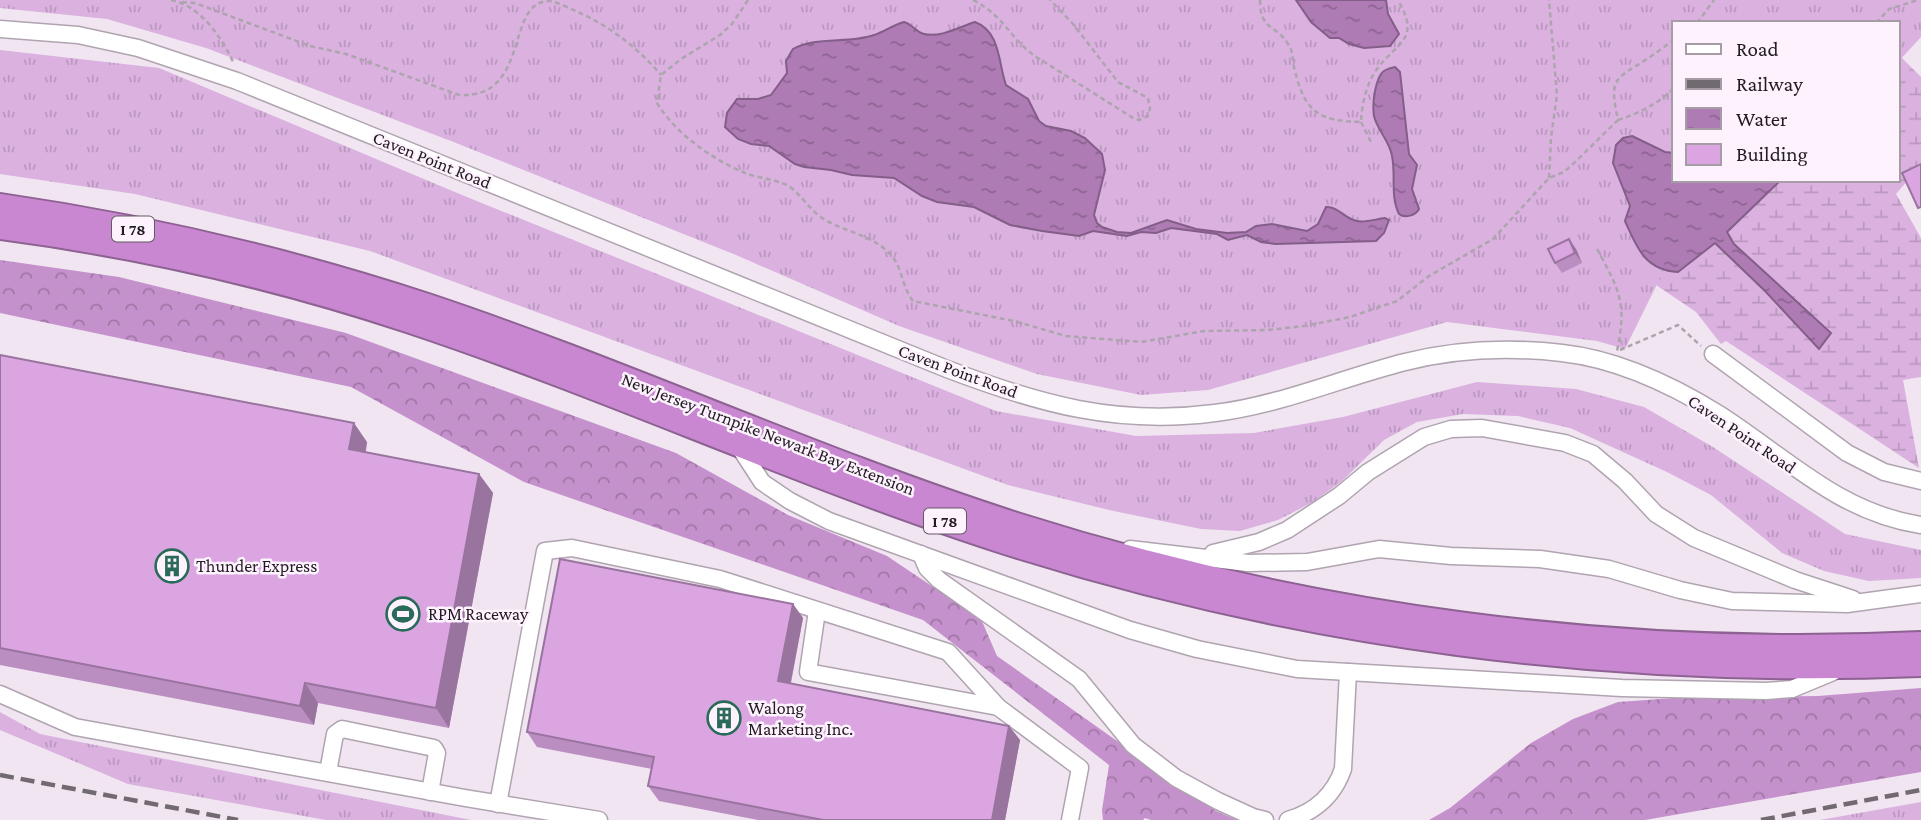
<svg xmlns="http://www.w3.org/2000/svg" width="1921" height="820" font-family="'Crimson Pro',serif">
<defs>
<pattern id="grass-tufts" width="24" height="20" patternUnits="userSpaceOnUse" patternTransform="scale(1.75)"><rect width="24" height="20" fill="#dab1df"/><path d="M3 7l-1-3M5 7V3M7 7l1-3M15 17l-1-3M17 17v-4M19 17l1-3" fill="none" stroke="#bb98bf"/></pattern>
<pattern id="forest-crowns" width="20" height="18" patternUnits="userSpaceOnUse" patternTransform="scale(1.75)"><rect width="20" height="18" fill="#c591cc"/><path d="M2 6a3 3 0 1 1 6 0M12 15a3 3 0 1 1 6 0" fill="none" stroke="#a076a5"/></pattern>
<pattern id="wetland-marsh" width="20" height="14" patternUnits="userSpaceOnUse" patternTransform="scale(1.75)"><rect width="20" height="14" fill="#dab1df"/><path d="M1 5h8M5 5V1M11 12h8M15 12V8" fill="none" stroke="#bb98bf"/></pattern>
<pattern id="water-ripples" width="26" height="14" patternUnits="userSpaceOnUse" patternTransform="scale(1.75)"><rect width="26" height="14" fill="#ae7bb4"/><path d="M2 4q2-2 4 0t4 0M15 11q2-2 4 0t4 0" fill="none" stroke="#8d6492"/></pattern>
</defs>
<rect width="100%" height="100%" fill="#f0e5f1"/>
<g fill="url(#grass-tufts)">
<polygon points="0,0 1921,0 1921,37 1898,62 1898,23 1674,23 1674,180 1781,180 1715,242 1678,272 1663,272 1625,349 1597,341 1447,322 1208,390 1141,395 1037,374 899,326 736,255 451,141 206,48 107,19 0,8"/>
<polygon points="0,50 159,68 462,195 996,411 1136,436 1254,433 1343,417 1477,382 1576,389 1644,407 1713,447 1845,534 1921,550 1921,578 1869,581 1824,571 1782,553 1711,495 1667,472 1570,428 1518,416 1463,414 1417,422 1384,440 1341,482 1313,502 1278,520 1240,531 1201,529 1109,510 1008,485 370,251 135,194 0,174"/>
<polygon points="0,712 40,734 471,820 326,820 128,784 0,730"/>
<polygon points="1921,802 1921,820 1820,820"/>
</g>
<g fill="url(#forest-crowns)">
<polygon points="0,260 119,277 346,333 676,453 788,515 887,556 981,619 997,656 1216,811 1237,820 1151,820 1145,818 1143,820 1103,820 1102,810 1109,765 923,620 524,482 351,387 0,313"/>
<polygon points="1921,688 1921,772 1645,820 1429,820 1450,808 1531,743 1573,719 1618,702 1675,698 1818,696"/>
</g>
<polygon fill="url(#wetland-marsh)" points="1902,58 1921,77 1921,165 1896,194 1921,238 1921,377 1903,380 1919,468 1726,341 1721,344 1696,312 1656,285 1663,271 1678,272 1715,242 1781,180 1898,180 1898,62"/>
<g fill="url(#water-ripples)" stroke="#835e88" stroke-width="2">
<polygon points="1296,0 1386,0 1388,14 1399,34 1390,46 1364,48 1349,44 1339,38 1330,38 1311,22"/>
<path d="M904,22C912,24 916,32 924,34C941,38 959,27 975,22C1001,32 998,63 1006,85L1028,99L1039,121L1046,126L1071,131L1085,138L1102,154L1105,170L1094,215L1097,223L1102,227L1117,232L1131,233L1167,220L1196,229L1227,233L1246,232L1256,226L1272,224L1307,231L1318,224L1326,207C1338,206 1345,219 1357,221C1365,223 1376,219 1385,218L1389,220L1384,233L1376,241L1275,244L1261,242L1247,235L1228,240L1217,234L1171,228L1156,233L1141,232L1127,236L1093,231L1079,236L1042,231L1010,225L974,207L937,202L922,196L894,178L852,175L831,170L804,167L795,164L769,146L751,144L738,139L725,127L727,113L737,99H758L771,95L787,73L786,61L793,49C815,36 850,44 874,35C884,32 893,25 904,22Z"/>
<path d="M1395,67L1400,72L1409,154L1417,165L1412,189L1419,209C1416,215 1405,219 1399,214C1390,196 1396,175 1392,156C1390,141 1377,130 1374,116C1372,105 1375,83 1381,74C1384,69 1390,68 1395,67Z"/>
<path d="M1632,136L1665,152L1674,153V180H1781L1727,232L1734,244L1831,333L1819,349L1765,291L1715,243L1678,272C1645,270 1637,248 1625,221L1630,206L1613,163L1616,145L1623,138Z"/>
</g>
<g fill="none" stroke-linecap="round" stroke-linejoin="round">
<defs>
<g id="minor">
<path d="M0,29L78,35L138,48L237,81L947,369C1039,404 1117,426 1215,413C1280,405 1342,378 1405,362C1456,349 1510,347 1562,353C1617,359 1672,385 1719,414C1785,456 1839,513 1921,525"/>
<polyline points="1713,354 1847,453 1884,472 1921,481"/>
<polyline points="738,445 762,482 790,501 829,521 1130,630 1197,649 1297,669 1622,688 1766,691 1792,689 1833,672"/>
<polyline points="1130,549 1248,563 1307,562 1379,549 1451,556 1540,559 1609,569 1680,590 1732,601 1847,604 1921,594"/>
<polyline points="1213,553 1259,542 1287,530 1339,496 1368,472 1424,437 1451,429 1482,428 1565,443 1593,454 1625,481 1656,514 1694,538 1795,580 1853,599"/>
<polyline points="921,554 927,568 939,580 1079,679 1133,745 1176,778 1218,801 1253,817 1265,820"/>
<polyline points="817,611 808,672 998,707"/>
<polyline points="0,694 75,727 465,798 599,820"/>
<polyline points="328,772 335,734 342,729 434,748 437,753 430,792"/>
<polyline points="498,804 545,551 572,548 720,579 948,652 998,707 1080,768 1070,820"/>
<path d="M1288,820C1315,812 1334,795 1343,769L1348,672"/>
</g>
<g id="highway">
<path d="M0,206C145,227 287,260 427,306C625,372 816,461 1016,525C1306,617 1617,659 1921,644"/>
<path d="M0,227C138,245 275,276 408,320C610,387 804,477 1006,542C1301,636 1612,677 1921,664"/>
</g>
</defs>
<use href="#minor" stroke="#afa4b0" stroke-width="19"/>
<use href="#highway" stroke="#8d6292" stroke-width="28"/>
<g stroke="#ada5ae" stroke-width="2.5" stroke-dasharray="5 3.5" stroke-linecap="butt">
<path d="M171,0C200,5 223,39 234,64"/>
<path d="M748,0L732,24L720,35L681,59L661,75L657,103C676,134 712,159 745,173C758,178 774,179 787,185C802,194 811,213 827,221C847,232 873,236 889,253C903,266 901,286 913,301L1014,321L1066,336L1141,342L1204,331L1268,330L1304,326L1350,317L1397,301L1429,276L1493,239L1549,178L1564,172L1572,165L1618,120C1609,78 1614,80 1647,59C1656,53 1665,46 1674,40"/>
<path d="M973,0C1006,17 1010,40 1038,58L1133,118L1139,120L1148,116L1150,108L1148,98L1118,82L1073,24L1050,0"/>
<path d="M1260,0C1260,31 1276,24 1288,44C1294,52 1292,62 1295,71C1305,113 1320,121 1361,122C1362,104 1366,84 1377,69C1398,41 1421,40 1398,0"/>
<path d="M182,2L195,3L310,46L346,54L459,95C532,99 504,0 550,1C560,3 571,9 580,13C611,27 639,49 661,75"/>
<polyline points="1697,23 1714,0"/>
<polyline points="1876,23 1889,9 1918,0"/>
<path d="M1618,120C1639,113 1658,104 1674,88"/>
<polyline points="1361,122 1371,142"/>
<polyline points="1549,178 1551,138 1557,95 1549,0"/>
<path d="M1597,249C1620,291 1627,303 1617,351"/>
<polyline points="1620,350 1678,325 1701,346"/>
</g>
<use href="#minor" stroke="#fff" stroke-width="16"/>
<use href="#highway" stroke="#c887d0" stroke-width="24"/>
<g stroke="#716a71" stroke-width="4.5" stroke-dasharray="14 7" stroke-linecap="butt">
<polyline points="0,775 238,820"/>
<polyline points="1761,820 1921,790"/>
</g>
</g>
<g fill="#bb8ec2">
<polygon points="1569,239 1576,249 1582,263 1562,273 1555,263"/>
<polygon points="0,355 367,442 366,452 479,474 493,493 449,728 318,703 314,725 0,665"/>
<polygon points="793,604 803,618 791,683 1009,726 1020,740 1005,820 758,820 659,801 648,786 652,769 537,747 527,732"/>
</g>
<g fill="#99749e">
<polygon points="1569,239 1576,249 1582,263 1575,253"/>
<polygon points="354,423 367,442 362,468 349,449"/>
<polygon points="479,474 493,493 449,728 436,708"/>
<polygon points="793,604 803,618 788,696 778,681"/>
<polygon points="305,683 318,703 314,725 300,706"/>
<polygon points="1009,726 1020,740 1005,820 992,820"/>
</g>
<g fill="#daa5e1" stroke="#99749e" stroke-width="2">
<polygon points="1921,164 1921,207 1918,208 1902,173"/>
<polygon points="1569,239 1575,253 1555,263 1548,249"/>
<polygon points="0,355 354,423 349,449 479,474 436,708 305,683 300,706 0,648"/>
<polygon points="560,559 793,604 778,681 1009,726 992,820 823,820 648,786 654,757 527,732"/>
</g>
<defs>
<symbol id="building-ring" viewBox="-11 -11 22 22"><circle r="9.5" fill="#fef2ff" stroke="#296a58" stroke-width="1.5"/><path d="M-4-6H4V6H1V3H-1V6H-4ZM-2.5-4.3h1.7v1.8h-1.7ZM.8-4.3h1.7v1.8H.8ZM-2.5-1h1.7V.8h-1.7ZM.8-1h1.7V.8H.8Z" fill="#296a58"/></symbol>
<symbol id="stadium-ring" viewBox="-11 -11 22 22"><circle r="9.5" fill="#fef2ff" stroke="#296a58" stroke-width="1.5"/><path d="M0-5a6.5 5 0 1 0 0 10a6.5 5 0 1 0 0-10ZM-3.5-1.8h7v3.6h-7Z" fill="#296a58"/></symbol>
</defs>
<g fill-rule="evenodd">
<use href="#building-ring" x="153" y="547" width="38" height="38"/>
<use href="#stadium-ring" x="384" y="595" width="38" height="38"/>
<use href="#building-ring" x="705" y="699" width="38" height="38"/>
</g>
<g text-anchor="middle" stroke-width="5" stroke-linejoin="round" paint-order="stroke">
<g fill="#fef2ff" stroke="#635c63" stroke-width="2">
<rect x="112" y="216.5" width="42" height="25" rx="5"/>
<rect x="924" y="508.5" width="42" height="25" rx="5"/>
</g>
<g font-size="16" font-weight="bold" fill="#201c20">
<text x="133" y="235">I 78</text>
<text x="945" y="527">I 78</text>
</g>
<g font-size="18" fill="#201c20" stroke="#fef2ff">
<text transform="translate(432 160) rotate(22)" y="6">Caven Point Road</text>
<text transform="translate(958 371) rotate(20)" y="6">Caven Point Road</text>
<text transform="translate(768 434) rotate(21)" y="6">New Jersey Turnpike Newark Bay Extension</text>
<text transform="translate(1742 434) rotate(34)" y="6">Caven Point Road</text>
</g>
<g font-size="18" fill="#201c20" stroke="#fef2ff" text-anchor="start">
<text x="196" y="572">Thunder Express</text>
<text x="428" y="620">RPM Raceway</text>
<text x="748" y="714">Walong<tspan x="748" dy="21">Marketing Inc.</tspan></text>
</g>
</g>
<rect x="1672" y="21" width="228" height="161" fill="#fef2ff" stroke="#a59ca6" stroke-width="2"/>
<rect x="1686" y="44" width="35" height="10" fill="#ffffff" stroke="#a59ca6" stroke-width="2"/>
<text x="1736" y="56" font-size="21" fill="#201c20">Road</text>
<rect x="1686" y="79" width="35" height="10" fill="#716a71" stroke="#a59ca6" stroke-width="2"/>
<text x="1736" y="91" font-size="21" fill="#201c20">Railway</text>
<rect x="1686" y="108" width="35" height="21" fill="url(#water-ripples)" stroke="#a59ca6" stroke-width="2"/>
<text x="1736" y="126" font-size="21" fill="#201c20">Water</text>
<rect x="1686" y="144" width="35" height="21" fill="#daa5e1" stroke="#a59ca6" stroke-width="2"/>
<text x="1736" y="161" font-size="21" fill="#201c20">Building</text>
</svg>
